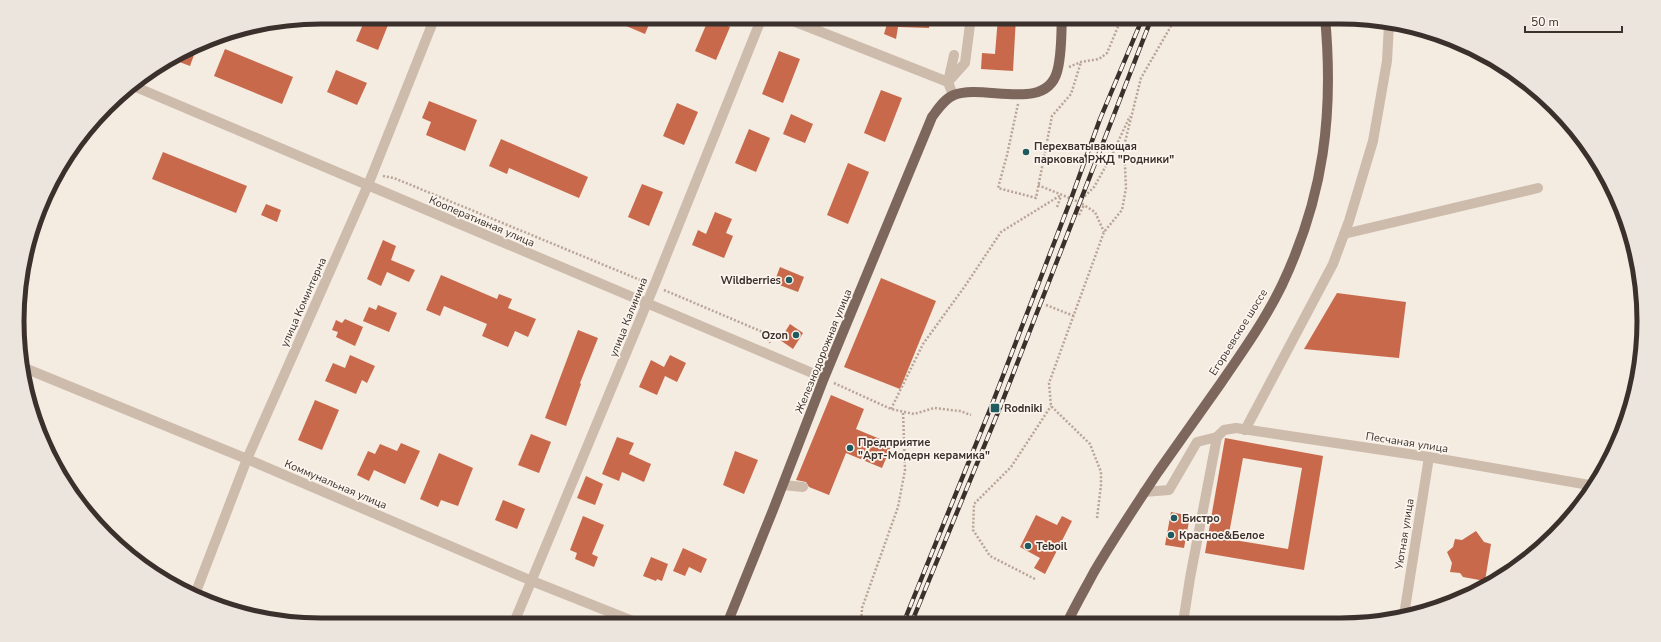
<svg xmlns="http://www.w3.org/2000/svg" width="1661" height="642" font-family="'Nunito Sans',sans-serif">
<rect width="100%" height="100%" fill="#f4ebe1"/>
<g fill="#c8694b" fill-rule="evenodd">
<polygon points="366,17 383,17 390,20 378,50 356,41"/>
<polygon points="605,17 652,17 645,34"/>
<polygon points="889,17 929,17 929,28 898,27 896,39 884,34"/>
<polygon points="998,17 1016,17 1013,71 981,69 982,53 995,54"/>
<polygon points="709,18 730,27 716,60 695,51"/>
<polygon points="198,44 190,66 169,58"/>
<polygon points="225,49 293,77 282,104 214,76"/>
<polygon points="779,51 800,59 783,103 762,94"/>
<polygon points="336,70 367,83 357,105 327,92"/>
<polygon points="881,90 902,98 885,142 864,133"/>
<polygon points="429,101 477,120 465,151 426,135 431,122 422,118"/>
<polygon points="677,103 698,112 684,145 663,136"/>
<polygon points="791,114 813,124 805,143 783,134"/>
<polygon points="749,129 770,138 756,172 735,163"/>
<polygon points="501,139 588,177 579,198 509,168 507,174 489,166"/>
<polygon points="163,152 247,186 236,213 152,179"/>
<polygon points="848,163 869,172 848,224 827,215"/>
<polygon points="642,184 663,192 649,226 628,217"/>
<polygon points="266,204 281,210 277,222 261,215"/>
<polygon points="715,212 732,219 726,233 733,236 724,258 692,245 698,230 706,234"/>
<polygon points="383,240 396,246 391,260 415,270 409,282 387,272 381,286 367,279"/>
<polygon points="780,267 804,277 798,292 774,283"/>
<polygon points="441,275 497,299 499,294 512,299 508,308 536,319 528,337 515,331 508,347 482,336 487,324 444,306 440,316 426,310"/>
<polygon points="881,278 936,301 900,389 844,367"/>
<polygon points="1337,293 1406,302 1399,358 1304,349"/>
<polygon points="378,305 397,313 389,332 363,321 369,307 376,310"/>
<polygon points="345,319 363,327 355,346 336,337 338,332 332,330 336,320 342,323"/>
<polygon points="790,324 803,333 793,349 780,340"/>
<polygon points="578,330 598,338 580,383 581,384 566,426 545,418"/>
<polygon points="350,355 375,366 367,383 362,380 356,394 325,381 333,363 345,368"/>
<polygon points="670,355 686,363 677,382 665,376 657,395 639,387 651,360 664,367"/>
<polygon points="831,395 864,409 856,429 892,444 882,468 846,453 829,495 809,487 806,482 796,480"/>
<polygon points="315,400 339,410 322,450 298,440"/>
<polygon points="531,434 551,442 539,473 518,465"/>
<polygon points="617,437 634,443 629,454 651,464 644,482 622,472 619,481 602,474"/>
<path d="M1225,438L1323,456L1304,570L1205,553ZM1243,458L1302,468L1288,549L1228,539Z"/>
<polygon points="401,443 420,451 405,484 374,470 369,481 357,475 368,451 375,454 380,444 397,451"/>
<polygon points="735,451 758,460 744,494 723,485"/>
<polygon points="439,453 473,468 458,506 441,500 438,507 420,499"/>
<polygon points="586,476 603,484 595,505 577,498"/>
<polygon points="503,500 525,509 517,529 495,520"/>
<polygon points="1171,512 1190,516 1184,548 1165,545"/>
<polygon points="1036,515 1057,525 1062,516 1072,521 1045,574 1034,568 1040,558 1020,547"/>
<polygon points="583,516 604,525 592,554 598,557 594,567 575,559 577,553 570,550"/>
<polygon points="1476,531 1484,542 1491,544 1485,581 1463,577 1460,573 1450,572 1452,563 1447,552 1453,547 1455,539 1462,540"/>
<polygon points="683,548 707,559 701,573 689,567 685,576 673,571"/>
<polygon points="651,557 668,564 662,581 657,579 656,581 643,576"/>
</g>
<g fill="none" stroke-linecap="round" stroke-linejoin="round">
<g stroke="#b9a596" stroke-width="2.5" stroke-dasharray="2 2" stroke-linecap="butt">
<polyline points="1069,67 1081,62 1099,59 1107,53 1122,17"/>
<polyline points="1018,104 1007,155 998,188 1036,198 1052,116 1071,94 1081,62"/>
<polyline points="383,176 394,178 645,282"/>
<polyline points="1038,185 1079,202 1095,212 1104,232"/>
<polyline points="1079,202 1094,187 1111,157 1130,116"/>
<polyline points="1057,207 1061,196"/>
<polyline points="1079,215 1084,205"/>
<polyline points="664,290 765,333 770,343"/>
<polyline points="1046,305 1074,316"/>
<polyline points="834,383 891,409 914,414 934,408 960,411 971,415"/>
<polyline points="891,409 923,344 965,286 1001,232 1061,195"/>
<polyline points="1097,518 1101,485 1101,472 1090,444 1051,406 1049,383 1104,232 1122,210 1126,188 1124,146 1141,78 1171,26 1174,17"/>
<polyline points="1035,579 990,556 973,530 974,504 1011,467 1051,406"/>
<polyline points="861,624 862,608 898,507 905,470 903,411"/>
</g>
<g stroke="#cdbbac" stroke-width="10">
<polyline points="783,17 948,82"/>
<polyline points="948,82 965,63 971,17"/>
<polyline points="131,85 824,378"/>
<polyline points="953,95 948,82 954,55"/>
<polyline points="1344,234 1538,188"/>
<polyline points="22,367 247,459 532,581 640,624"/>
<polyline points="1245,430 1333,264 1349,221 1373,141 1387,61 1389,24"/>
<polyline points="1217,437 1224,430 1236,428 1429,457 1595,486"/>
<polyline points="783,485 803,487"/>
<polyline points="1144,492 1169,490 1197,442 1217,437"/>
<polyline points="194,597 247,459 368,185 435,17"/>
<polyline points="1404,615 1429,457"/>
<polyline points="1183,623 1190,578 1217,437"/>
<polyline points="513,625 654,286 762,17"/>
</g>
<g stroke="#7d675c" stroke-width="10">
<path d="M1067,623C1075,606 1085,589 1094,572C1114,538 1136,505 1158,472C1179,442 1200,413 1221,383C1243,351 1265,320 1282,285C1324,196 1334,114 1325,17"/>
<path d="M727,624L773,510L824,378L932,117C938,109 944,99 954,95C983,83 1045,113 1057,72C1062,55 1061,35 1062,17"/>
</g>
<defs>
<g id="rail">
<polyline points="903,624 991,407 1071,199 1100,119 1143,17"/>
<polyline points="911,624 999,410 1152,17"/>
</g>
</defs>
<use href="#rail" stroke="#3b302b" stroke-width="4.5"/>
<use href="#rail" stroke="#fbf5ee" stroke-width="3" stroke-dasharray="9" stroke-linecap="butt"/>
</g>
<g fill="#1f5a5e" stroke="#fbf5ee" stroke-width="1.5">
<circle cx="1026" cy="152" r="4"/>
<circle cx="789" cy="280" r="4"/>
<circle cx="796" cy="335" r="4"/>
<rect x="990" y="403" width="10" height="10" rx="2"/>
<circle cx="850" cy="448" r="4"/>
<circle cx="1174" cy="518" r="4"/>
<circle cx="1171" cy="535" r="4"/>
<circle cx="1028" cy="546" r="4"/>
</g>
<g text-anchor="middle" stroke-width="3.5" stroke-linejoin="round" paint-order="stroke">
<g font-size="11" font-weight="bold" fill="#3b302b" stroke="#fbf5ee" text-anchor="start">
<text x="1034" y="150">Перехватывающая<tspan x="1034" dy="13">парковка РЖД "Родники"</tspan></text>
<text x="781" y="284" text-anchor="end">Wildberries</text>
<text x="788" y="339" text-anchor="end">Ozon</text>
<text x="1004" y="412">Rodniki</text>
<text x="858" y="446">Предприятие<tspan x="858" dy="13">"Арт-Модерн керамика"</tspan></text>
<text x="1182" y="522">Бистро</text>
<text x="1179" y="539">Красное&amp;Белое</text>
<text x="1036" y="550">Teboil</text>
</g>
<g font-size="11" fill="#3b302b" stroke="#fbf5ee">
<text transform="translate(482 221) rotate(23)" y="4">Кооперативная улица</text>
<text transform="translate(303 302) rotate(-66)" y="4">улица Коминтерна</text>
<text transform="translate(628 317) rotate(-68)" y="4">улица Калинина</text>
<text transform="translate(1238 332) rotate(-58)" y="4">Егорьевское шоссе</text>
<text transform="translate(823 351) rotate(-68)" y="4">Железнодорожная улица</text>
<text transform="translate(1407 442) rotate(9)" y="4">Песчаная улица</text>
<text transform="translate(336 484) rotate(23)" y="4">Коммунальная улица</text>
<text transform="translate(1404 534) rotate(-81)" y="4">Уютная улица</text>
</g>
</g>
<path d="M0 0H1661V642H0ZM321 24H1340A297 297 0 0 1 1637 321V321A297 297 0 0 1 1340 618H321A297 297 0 0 1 24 321V321A297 297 0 0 1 321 24Z" fill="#ece5de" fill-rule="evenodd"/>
<path fill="none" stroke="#3b302b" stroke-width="5" d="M321 24H1340A297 297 0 0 1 1637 321V321A297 297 0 0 1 1340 618H321A297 297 0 0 1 24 321V321A297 297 0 0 1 321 24Z"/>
<path d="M1525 26v6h97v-6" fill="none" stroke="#3b302b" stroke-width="2"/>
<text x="1531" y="26" font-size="12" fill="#3b302b" stroke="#fbf5ee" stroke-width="3" paint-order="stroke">50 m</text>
</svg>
